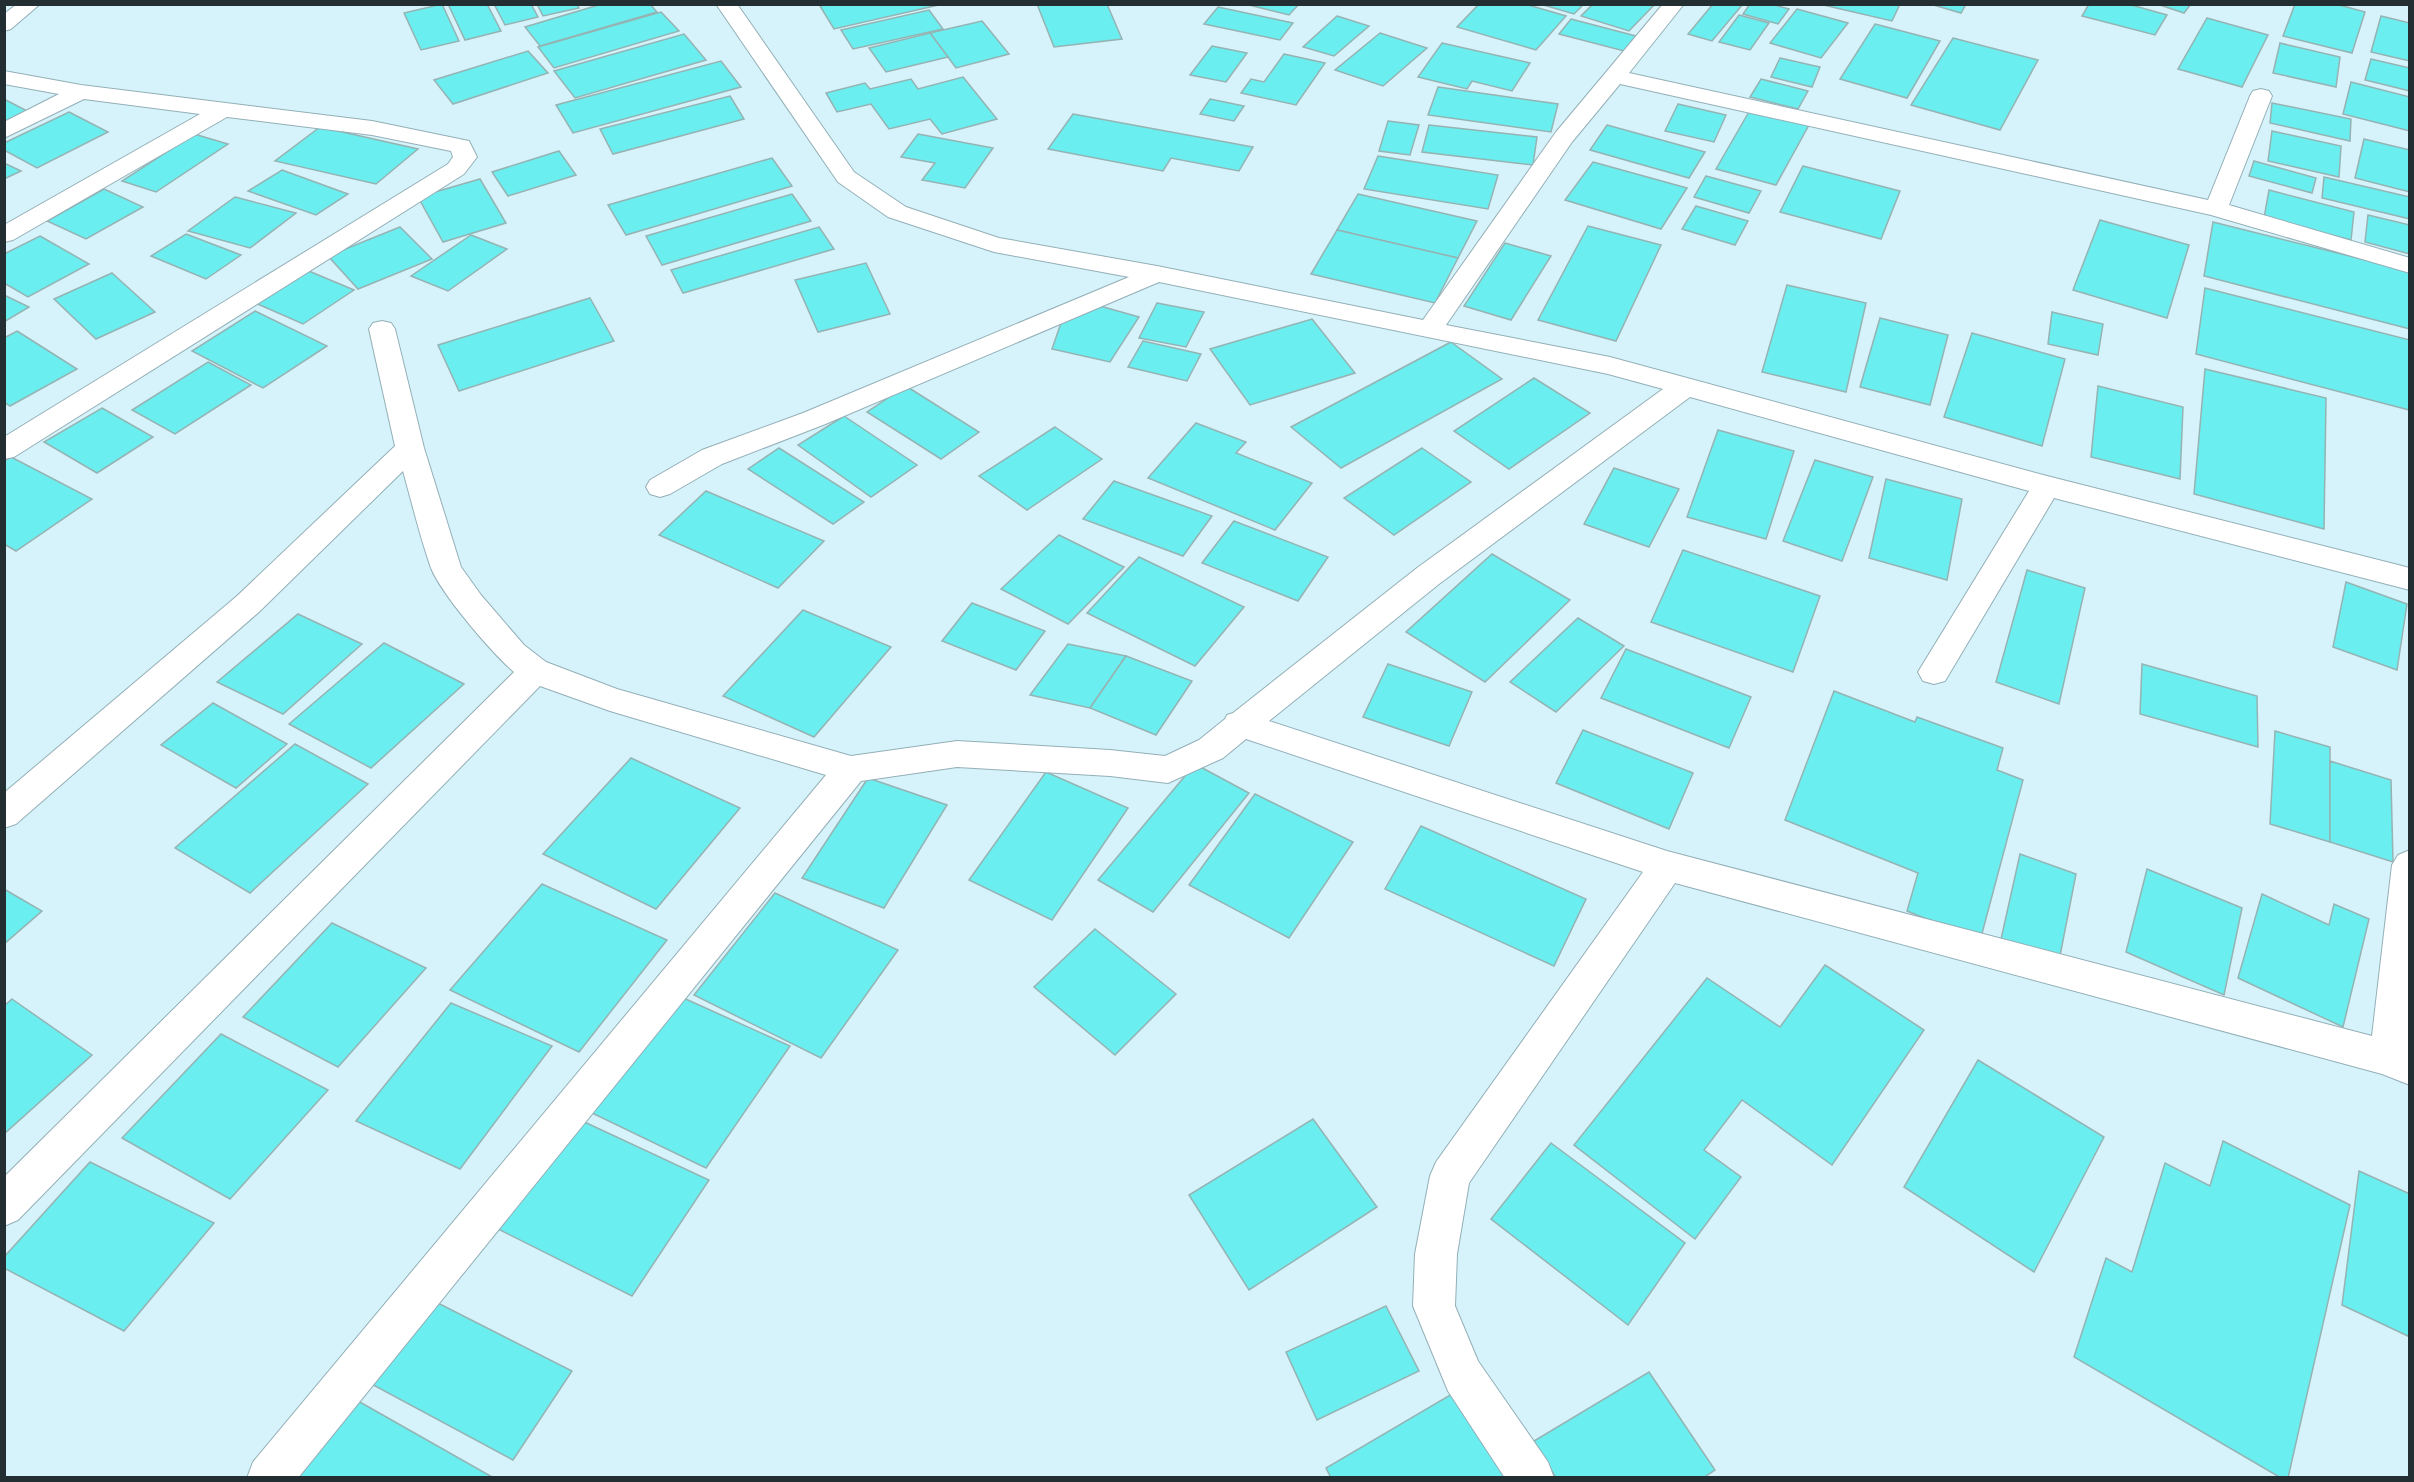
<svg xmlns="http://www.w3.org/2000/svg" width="2414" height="1482" font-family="'Golos Text',sans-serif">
<rect width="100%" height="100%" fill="#d6f3fb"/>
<g fill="#6beeef" stroke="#95b3b3" stroke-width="1.5">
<polygon points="442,4 459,41 421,50 404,13"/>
<polygon points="448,4 487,4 501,31 465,40"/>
<polygon points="494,4 531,4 538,17 505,25"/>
<polygon points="537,4 577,4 579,8 543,16"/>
<polygon points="602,4 650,4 657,12 540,46 525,27"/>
<polygon points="829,4 943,4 834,29 820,6"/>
<polygon points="1037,4 1107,4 1122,39 1054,47"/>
<polygon points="1245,4 1299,4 1289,15"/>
<polygon points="1479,4 1525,4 1566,16 1536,50 1457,27"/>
<polygon points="1540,4 1584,4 1574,14"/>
<polygon points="1593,4 1655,4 1629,31 1581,16"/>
<polygon points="1713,4 1743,4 1712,41 1688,34"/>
<polygon points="1750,4 1771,4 1789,9 1778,24 1743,14"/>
<polygon points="1819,4 1900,4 1892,21"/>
<polygon points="1930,4 1966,4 1961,13"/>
<polygon points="2089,4 2128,4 2167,15 2155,35 2082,16"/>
<polygon points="2157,4 2191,4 2184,13"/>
<polygon points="2295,4 2336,4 2365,12 2352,53 2283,36"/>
<polygon points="1218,7 1293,23 1280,40 1204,24"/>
<polygon points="1797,9 1848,23 1821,58 1770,43"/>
<polygon points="929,10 943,29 853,49 841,30"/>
<polygon points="661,12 679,31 554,68 538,47"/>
<polygon points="1739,15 1769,23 1750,50 1719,42"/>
<polygon points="1337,16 1369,26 1334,56 1303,47"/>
<polygon points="2381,16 2410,23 2410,61 2371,52"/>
<polygon points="2207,18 2268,35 2242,87 2178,69"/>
<polygon points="1571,19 1636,36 1624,51 1559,34"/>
<polygon points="982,21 1009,54 956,68 930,33"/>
<polygon points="1875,24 1940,41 1907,98 1840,79"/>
<polygon points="930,33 948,57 886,72 869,48"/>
<polygon points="1380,33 1427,48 1383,86 1335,70"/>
<polygon points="684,34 706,60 575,98 554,71"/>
<polygon points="1953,38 2038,60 2000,130 1911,105"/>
<polygon points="1442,43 1530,63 1512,91 1472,81 1467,89 1418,77"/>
<polygon points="2280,43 2340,57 2336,87 2273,73"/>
<polygon points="1212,46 1247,53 1226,82 1190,75"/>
<polygon points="528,51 548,73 453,104 434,80"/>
<polygon points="1284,54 1325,63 1296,105 1241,93 1251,79 1264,82"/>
<polygon points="1780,58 1820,67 1812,87 1771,77"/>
<polygon points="2371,59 2410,68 2410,91 2365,80"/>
<polygon points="721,61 741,87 573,133 556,105"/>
<polygon points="963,77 997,119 942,134 930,119 889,129 871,104 837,112 826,93 865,83 870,89 911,79 918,89"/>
<polygon points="1761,79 1808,91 1798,109 1750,97"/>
<polygon points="2351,82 2410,97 2410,131 2343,114"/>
<polygon points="1438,87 1558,104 1551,132 1428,115"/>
<polygon points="730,96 744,119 613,154 600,129"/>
<polygon points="4,99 29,112 4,124"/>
<polygon points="1210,99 1244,106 1234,121 1200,114"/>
<polygon points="2272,103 2351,119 2350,141 2270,123"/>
<polygon points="1678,104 1726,115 1714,142 1665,131"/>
<polygon points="1750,110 1809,125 1776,185 1716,169"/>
<polygon points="69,112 108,132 37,168 4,150 4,143"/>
<polygon points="1073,114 1253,147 1239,171 1171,158 1163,171 1048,149"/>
<polygon points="1388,121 1419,125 1410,155 1379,151"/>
<polygon points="1429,125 1537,137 1533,165 1422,152"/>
<polygon points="1607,125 1705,152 1689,178 1590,150"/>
<polygon points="320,127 418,149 376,184 275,161"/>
<polygon points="2272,131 2341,146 2339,177 2268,161"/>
<polygon points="194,134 228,144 156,192 122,181"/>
<polygon points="918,134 993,148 965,188 922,180 935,163 901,157"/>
<polygon points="2364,139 2410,150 2410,192 2355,178"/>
<polygon points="559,151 576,175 508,196 492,172"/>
<polygon points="1378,156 1498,175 1488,209 1364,189"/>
<polygon points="772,158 792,186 626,235 608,205"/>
<polygon points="2254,161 2316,178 2312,193 2249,176"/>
<polygon points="1593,162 1687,188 1661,229 1565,200"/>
<polygon points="4,163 21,171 4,179"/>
<polygon points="1803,166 1900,191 1881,239 1780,212"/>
<polygon points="282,170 348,194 316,215 248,191"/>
<polygon points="1706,176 1761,191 1749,213 1694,197"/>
<polygon points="2324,177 2410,197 2410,219 2322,198"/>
<polygon points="480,179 506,223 443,242 418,197"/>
<polygon points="104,189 143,207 86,239 47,221"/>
<polygon points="2269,190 2354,212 2351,240 2264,218"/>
<polygon points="792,194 811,221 662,265 646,236"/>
<polygon points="1358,194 1477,221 1458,258 1337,230"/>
<polygon points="235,197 296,213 250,248 188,231"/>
<polygon points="1696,206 1748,221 1735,245 1682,229"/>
<polygon points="2368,215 2410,225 2410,254 2365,242"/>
<polygon points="2100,220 2189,245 2167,318 2073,290"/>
<polygon points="2213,222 2410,271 2410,329 2204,276"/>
<polygon points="1588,226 1661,245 1616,341 1538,320"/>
<polygon points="400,227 432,259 358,289 328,256"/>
<polygon points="819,227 834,249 683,293 671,270"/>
<polygon points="1337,230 1458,258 1435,303 1311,274"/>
<polygon points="186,234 241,255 206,279 151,256"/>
<polygon points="471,235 507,249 448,291 411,276"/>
<polygon points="40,236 89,264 28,297 4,283 4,254"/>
<polygon points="1505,243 1551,256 1511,320 1464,306"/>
<polygon points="866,263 890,314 818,332 795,280"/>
<polygon points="304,269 354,290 303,324 253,302"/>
<polygon points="112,273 155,312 96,339 54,299"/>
<polygon points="1787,285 1866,303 1846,392 1762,372"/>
<polygon points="2205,288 2410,340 2409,410 2196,354"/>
<polygon points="4,295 29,307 4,322"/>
<polygon points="590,298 614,341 459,391 438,345"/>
<polygon points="1157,303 1204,312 1186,347 1139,338"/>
<polygon points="1100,306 1139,317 1110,362 1052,349 1062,320"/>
<polygon points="255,311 327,346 263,388 192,351"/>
<polygon points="2052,312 2103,324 2098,355 2048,344"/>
<polygon points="1880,318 1948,335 1930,405 1860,387"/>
<polygon points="1312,319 1355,373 1250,405 1210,349"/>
<polygon points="17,331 77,369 10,406 4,402 4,338"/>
<polygon points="1972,333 2065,359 2042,446 1944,417"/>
<polygon points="1143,341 1201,354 1187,381 1128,367"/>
<polygon points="1451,342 1502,379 1341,468 1291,427"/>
<polygon points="208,362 251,385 175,434 132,410"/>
<polygon points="2205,369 2326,398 2324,529 2194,494"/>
<polygon points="1534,378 1590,413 1509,469 1454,431"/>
<polygon points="906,386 979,432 941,459 867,412"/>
<polygon points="2098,386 2183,407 2180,479 2091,457"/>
<polygon points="102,408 153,437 97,473 44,442"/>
<polygon points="844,416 917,465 871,497 798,445"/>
<polygon points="1196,423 1246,442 1236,453 1312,483 1275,530 1148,478"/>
<polygon points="1055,427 1102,459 1027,510 979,476"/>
<polygon points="1718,430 1794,451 1766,539 1687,517"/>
<polygon points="779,448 864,502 833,524 748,469"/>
<polygon points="1422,448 1471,482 1394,535 1344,498"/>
<polygon points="11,457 92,499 16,551 4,544 4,461"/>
<polygon points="1815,460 1873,477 1842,561 1783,541"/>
<polygon points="1614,468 1679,489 1649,547 1584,524"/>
<polygon points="1886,479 1962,499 1947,580 1869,558"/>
<polygon points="1114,481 1212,516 1183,556 1083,519"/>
<polygon points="706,491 824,541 778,588 659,535"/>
<polygon points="1234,521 1328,557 1298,601 1202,563"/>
<polygon points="1059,535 1124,567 1068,624 1001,589"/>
<polygon points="1683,550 1820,596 1793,672 1651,622"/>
<polygon points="1492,554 1570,600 1485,682 1406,632"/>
<polygon points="1139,557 1244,607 1195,666 1087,613"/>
<polygon points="2027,570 2085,588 2059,704 1996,682"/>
<polygon points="2346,582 2407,604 2397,670 2333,647"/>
<polygon points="972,603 1045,631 1016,670 942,641"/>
<polygon points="803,610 891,647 814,737 723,696"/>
<polygon points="298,614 362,644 283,714 217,682"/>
<polygon points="1578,618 1624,646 1556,712 1510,682"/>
<polygon points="384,643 464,684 371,768 289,724"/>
<polygon points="1068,644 1126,656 1090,708 1030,695"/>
<polygon points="1626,649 1751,697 1729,748 1601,698"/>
<polygon points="1126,656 1192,681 1156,735 1090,708"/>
<polygon points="1388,664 1472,692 1449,746 1363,717"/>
<polygon points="2142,664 2257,696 2258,747 2140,714"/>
<polygon points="1834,691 1915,722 1917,717 2003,748 1997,770 2023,780 1980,941 1907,911 1918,873 1785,820"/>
<polygon points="213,703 287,744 236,788 161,745"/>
<polygon points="1583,730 1693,773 1669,829 1556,783"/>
<polygon points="2275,731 2330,747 2330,842 2270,824"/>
<polygon points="295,744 368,784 250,893 175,848"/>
<polygon points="631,758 740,808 656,909 543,854"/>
<polygon points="2330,761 2391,780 2393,862 2330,842"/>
<polygon points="1195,764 1249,793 1153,912 1098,880"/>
<polygon points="1046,772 1128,808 1052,920 969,880"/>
<polygon points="868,778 947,805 884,908 802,878"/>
<polygon points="1255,794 1353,842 1289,938 1189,885"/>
<polygon points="1421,826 1586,899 1554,966 1385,889"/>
<polygon points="2020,854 2076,874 2059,961 2001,939"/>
<polygon points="2147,869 2242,908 2224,995 2126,952"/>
<polygon points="542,884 667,940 579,1052 450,990"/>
<polygon points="4,889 42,911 4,944"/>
<polygon points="775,893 898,950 821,1058 694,995"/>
<polygon points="2262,894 2329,925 2334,904 2369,919 2343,1027 2238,978"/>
<polygon points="332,923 426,968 338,1067 243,1017"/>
<polygon points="1095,929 1176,994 1115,1055 1034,987"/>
<polygon points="1825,965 1924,1030 1832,1165 1742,1100 1704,1150 1741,1177 1695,1239 1574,1145 1707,978 1780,1027"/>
<polygon points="679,996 790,1046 706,1168 592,1113"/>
<polygon points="12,999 92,1055 4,1134 4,1006"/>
<polygon points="451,1003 552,1046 460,1169 356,1121"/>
<polygon points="221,1034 328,1090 230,1199 122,1138"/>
<polygon points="1978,1060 2104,1137 2034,1272 1904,1187"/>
<polygon points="578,1119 709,1180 632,1296 498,1229"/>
<polygon points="1313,1119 1377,1207 1249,1290 1189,1195"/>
<polygon points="2223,1141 2350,1205 2288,1478 2281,1478 2074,1357 2106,1258 2132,1272 2165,1163 2210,1186"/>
<polygon points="1551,1143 1685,1243 1628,1325 1491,1219"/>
<polygon points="90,1162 214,1223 124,1331 4,1268 4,1257"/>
<polygon points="2359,1171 2410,1194 2410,1337 2342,1305"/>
<polygon points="426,1297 572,1371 513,1460 364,1380"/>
<polygon points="1386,1306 1419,1371 1317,1420 1286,1352"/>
<polygon points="1649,1372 1715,1470 1703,1478 1556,1478 1534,1441"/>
<polygon points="1457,1391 1509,1478 1331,1478 1326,1468"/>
<polygon points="351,1397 494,1478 291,1478"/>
</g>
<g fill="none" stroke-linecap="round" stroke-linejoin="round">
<defs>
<g id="minor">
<polygon points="17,4 40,4 11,29 4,31 4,14"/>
<path d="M716,4H737L854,172L906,207L999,238L1157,266L1423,320L1556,132L1663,4H1684L1629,73L2208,200L2250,96L2253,91L2261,89L2269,91L2272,96L2229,205L2410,258V273L2211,215L1620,84L1572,142L1446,325L1610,357L2047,476L2410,568V590L2054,498L1945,681L1934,684L1923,681L1918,672L2029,491L1690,397L1439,584L1269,721L1667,851L2372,1036L2392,865L2398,855L2410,850V1085L2382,1074L1675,883L1469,1183L1457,1254L1455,1306L1478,1361L1548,1462L1554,1478H1505L1448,1391L1413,1306L1415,1254L1430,1176L1436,1162L1643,872L1246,739L1223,758L1168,783L1110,776L957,767L861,781L298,1478H247L253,1462L826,775L610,711L540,686L18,1220L4,1226V1177L514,672C492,653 442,595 431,568C420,537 412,503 403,471L259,612L16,824L4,828V793L237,596L395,446L369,329L373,323L382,321L391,323L395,329L424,448L461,567L481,595L524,645L546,662L617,689L851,756L957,741L1110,750L1165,756L1199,740L1225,719L1227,715L1233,713L1417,568L1663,389L1608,374L1159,282L823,425L722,464L670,494L660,497L650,494L646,487L650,480L702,450L803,413L1129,277L994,252L888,217L838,182Z"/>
<polygon points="4,71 81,85 372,121 469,141 477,157 464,174 14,457 4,459 4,437 448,164 453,157 451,151 372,135 227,117 13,240 4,242 4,225 200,114 84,99 4,138 4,122 59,94 4,84"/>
</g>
</defs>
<use href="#minor" stroke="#93afb7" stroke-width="2"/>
<use href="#minor" fill="#fff" fill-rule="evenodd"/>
</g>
<rect width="2414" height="1482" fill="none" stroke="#222e31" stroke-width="12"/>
</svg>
